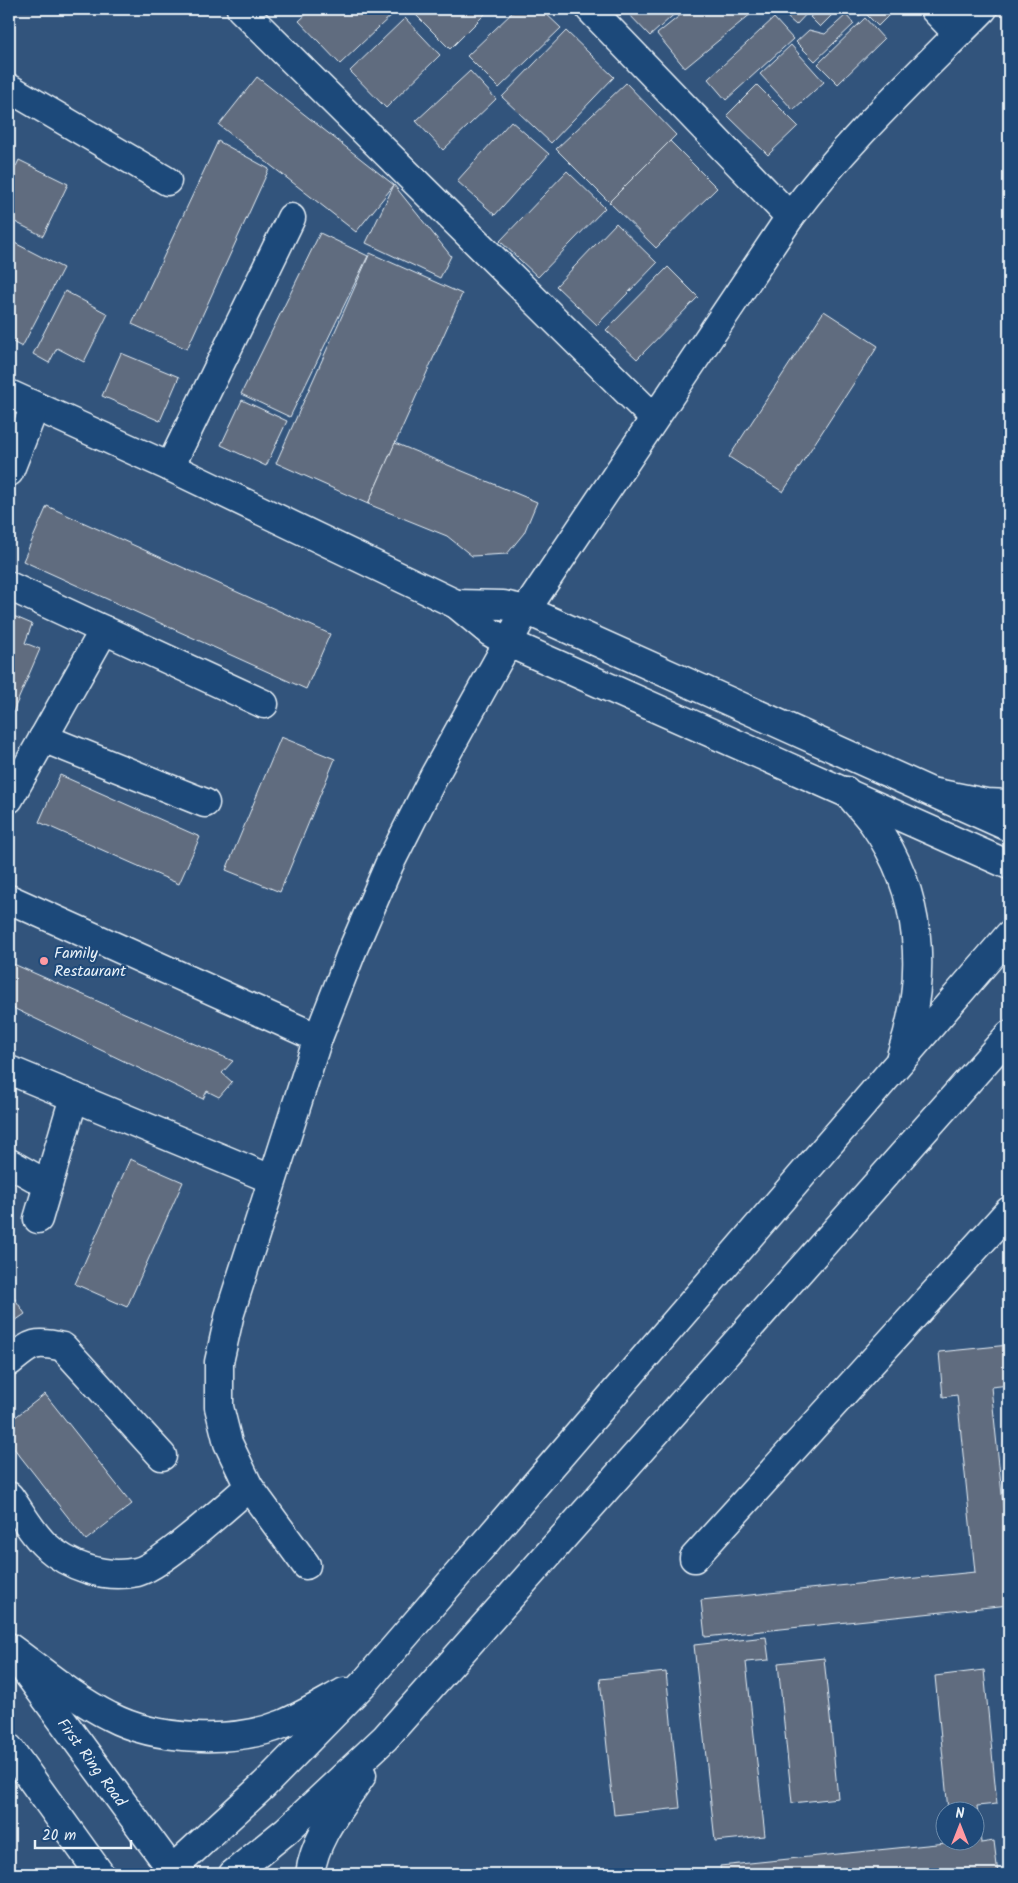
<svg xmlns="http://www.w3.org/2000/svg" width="1018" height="1883" font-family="Kalam,sans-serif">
<rect width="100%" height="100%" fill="#32547c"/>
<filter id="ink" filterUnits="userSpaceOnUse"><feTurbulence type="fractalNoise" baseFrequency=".02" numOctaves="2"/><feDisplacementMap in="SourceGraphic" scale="10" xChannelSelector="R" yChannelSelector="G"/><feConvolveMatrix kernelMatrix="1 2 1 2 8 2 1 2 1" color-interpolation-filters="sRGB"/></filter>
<g filter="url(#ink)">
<g fill="#606c7f" stroke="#e8f1f8">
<polygon points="312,9 396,9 397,10 340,64 299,21"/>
<polygon points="410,9 490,9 450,49"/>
<polygon points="516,9 541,9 561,28 499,88 467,56"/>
<polygon points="628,9 680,9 650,36 626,11"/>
<polygon points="688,9 749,9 752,13 685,68 657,34"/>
<polygon points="778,9 811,9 796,25"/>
<polygon points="819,9 828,9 833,14 820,27 810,17"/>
<polygon points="852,9 895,9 878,26 864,12 859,16"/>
<polygon points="846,15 854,24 815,61 796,42 809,30 825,34"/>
<polygon points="405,18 440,55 386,108 350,71"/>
<polygon points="774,18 793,39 726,100 708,79"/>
<polygon points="865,18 884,39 838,84 818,64"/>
<polygon points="566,31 614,77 551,143 502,97"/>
<polygon points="791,45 824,82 793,110 760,74"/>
<polygon points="470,71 496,99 443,150 416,121"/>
<polygon points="257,77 394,185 356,232 219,125"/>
<polygon points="626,83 676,135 609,202 556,149"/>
<polygon points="757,85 798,126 768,155 727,115"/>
<polygon points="511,121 549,154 495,215 457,181"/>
<polygon points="218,141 269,169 187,349 132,324"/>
<polygon points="670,141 717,188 656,248 609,202"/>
<polygon points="19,160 68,184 43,236 9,219 9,181"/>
<polygon points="567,171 605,208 538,277 500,241"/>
<polygon points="394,185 451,256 440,278 366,243"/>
<polygon points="616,223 657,263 597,325 556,286"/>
<polygon points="320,233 368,256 290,417 241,394"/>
<polygon points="9,240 63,268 22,347 9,340"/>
<polygon points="370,253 462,294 368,504 276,463"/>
<polygon points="668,267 698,297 637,359 606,330"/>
<polygon points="65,291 108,314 84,362 57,348 49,363 33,354"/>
<polygon points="824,311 878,346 783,492 729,457"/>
<polygon points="121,353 179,377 160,421 102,396"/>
<polygon points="242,400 287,421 266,466 221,445"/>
<polygon points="395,443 537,502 524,533 507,554 472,556 447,536 368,504"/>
<polygon points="47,506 330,634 306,689 23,561"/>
<polygon points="11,615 32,624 25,643 40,649 9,721 9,622"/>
<polygon points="281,737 335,759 280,892 226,870"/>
<polygon points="60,775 200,837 179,884 39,822"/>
<polygon points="9,962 233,1061 222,1073 232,1082 219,1097 207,1091 203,1099 9,1006"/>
<polygon points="130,1159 183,1182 127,1307 75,1284"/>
<polygon points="9,1290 25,1314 9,1325"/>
<polygon points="1009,1345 1009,1385 991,1387 1009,1563 1009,1605 705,1637 701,1600 975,1572 957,1395 943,1397 939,1352"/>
<polygon points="45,1394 132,1504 86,1540 9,1442 9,1422"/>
<polygon points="766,1637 769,1660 746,1662 765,1836 715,1841 694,1645"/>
<polygon points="824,1658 838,1798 792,1803 778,1663"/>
<polygon points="984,1670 997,1804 977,1806 981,1843 994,1841 998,1874 721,1874 720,1866 976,1840 976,1810 948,1810 935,1676"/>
<polygon points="666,1672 680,1808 614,1815 600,1679"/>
</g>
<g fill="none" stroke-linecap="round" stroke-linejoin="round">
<defs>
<g id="minor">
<polyline points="241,9 654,418"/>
<polyline points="590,9 790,217"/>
<polyline points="934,9 958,34"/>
<polyline points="9,88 167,181"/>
<polyline points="9,394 170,467 456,604 490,632 509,643 1009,865"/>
<polyline points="170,467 291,218"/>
<polyline points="9,472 35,406"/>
<polyline points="9,586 264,704"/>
<polyline points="456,604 503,605 526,610 1009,827"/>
<polyline points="43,738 205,803"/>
<polyline points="9,799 104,630"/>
<polyline points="9,899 318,1038"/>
<polyline points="9,1070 271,1179"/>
<polyline points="9,1163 48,1185"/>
<polyline points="38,1219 74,1097"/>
<path d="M9,1362C31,1344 33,1340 63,1347L162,1456"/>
<path d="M9,1496C20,1511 31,1532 45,1545C69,1567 105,1579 137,1572C162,1566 226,1506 249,1487"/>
<polyline points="694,1558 1009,1211"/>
<path d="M306,1565L249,1487L228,1443L219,1407V1362L230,1313L318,1038L352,951L389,865L434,776L526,610L790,217C847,141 916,77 983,9"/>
</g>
<g id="major">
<path d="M846,791C855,802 865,812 873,823C923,893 928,977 901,1056"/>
<polyline points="936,793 986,803 1009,804"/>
<path d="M9,1647C41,1670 73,1698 109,1716C156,1741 234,1744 283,1724C304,1715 324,1703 344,1692"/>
<path id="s1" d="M22,1666L175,1874"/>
<polyline points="9,1748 100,1874"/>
<polyline points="167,1874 264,1785 365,1682 1009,935"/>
<polyline points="233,1874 287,1830 385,1738 1009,1035"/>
<path d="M310,1874C315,1836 341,1807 362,1775"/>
</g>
</defs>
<use href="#minor" stroke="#e8f1f8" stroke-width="31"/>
<use href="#major" stroke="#e8f1f8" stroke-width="31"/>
<use href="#minor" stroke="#1f4a7a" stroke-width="28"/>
<use href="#major" stroke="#1f4a7a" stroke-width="28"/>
</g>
</g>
<circle fill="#ff9aa2" stroke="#1f4a7a" stroke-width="2" cx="44" cy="961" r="5"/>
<g text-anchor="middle" stroke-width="4" stroke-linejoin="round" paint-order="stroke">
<g font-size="16" fill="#e8f1f8" stroke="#1f4a7a" text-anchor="start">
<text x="54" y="958">Family<tspan x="54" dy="18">Restaurant</tspan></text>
</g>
<g font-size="16" fill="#e8f1f8" stroke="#1f4a7a">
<text dy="6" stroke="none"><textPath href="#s1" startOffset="119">First Ring Road</textPath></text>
</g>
</g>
<rect width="1018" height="1883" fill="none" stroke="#1f4a7a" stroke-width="30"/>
<rect x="15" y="15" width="988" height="1853" fill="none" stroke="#e8f1f8" stroke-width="2" filter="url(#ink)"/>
<g transform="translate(960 1826)"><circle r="24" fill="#1f4a7a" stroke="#6f8dac"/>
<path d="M0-4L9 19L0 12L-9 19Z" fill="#ff9aa2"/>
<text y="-8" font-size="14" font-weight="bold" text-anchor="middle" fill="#e8f1f8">N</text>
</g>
<path d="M35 1840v8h96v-8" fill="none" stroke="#e8f1f8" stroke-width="2.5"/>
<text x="42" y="1840" font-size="15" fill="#e8f1f8" stroke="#1f4a7a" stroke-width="4" paint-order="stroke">20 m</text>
</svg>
